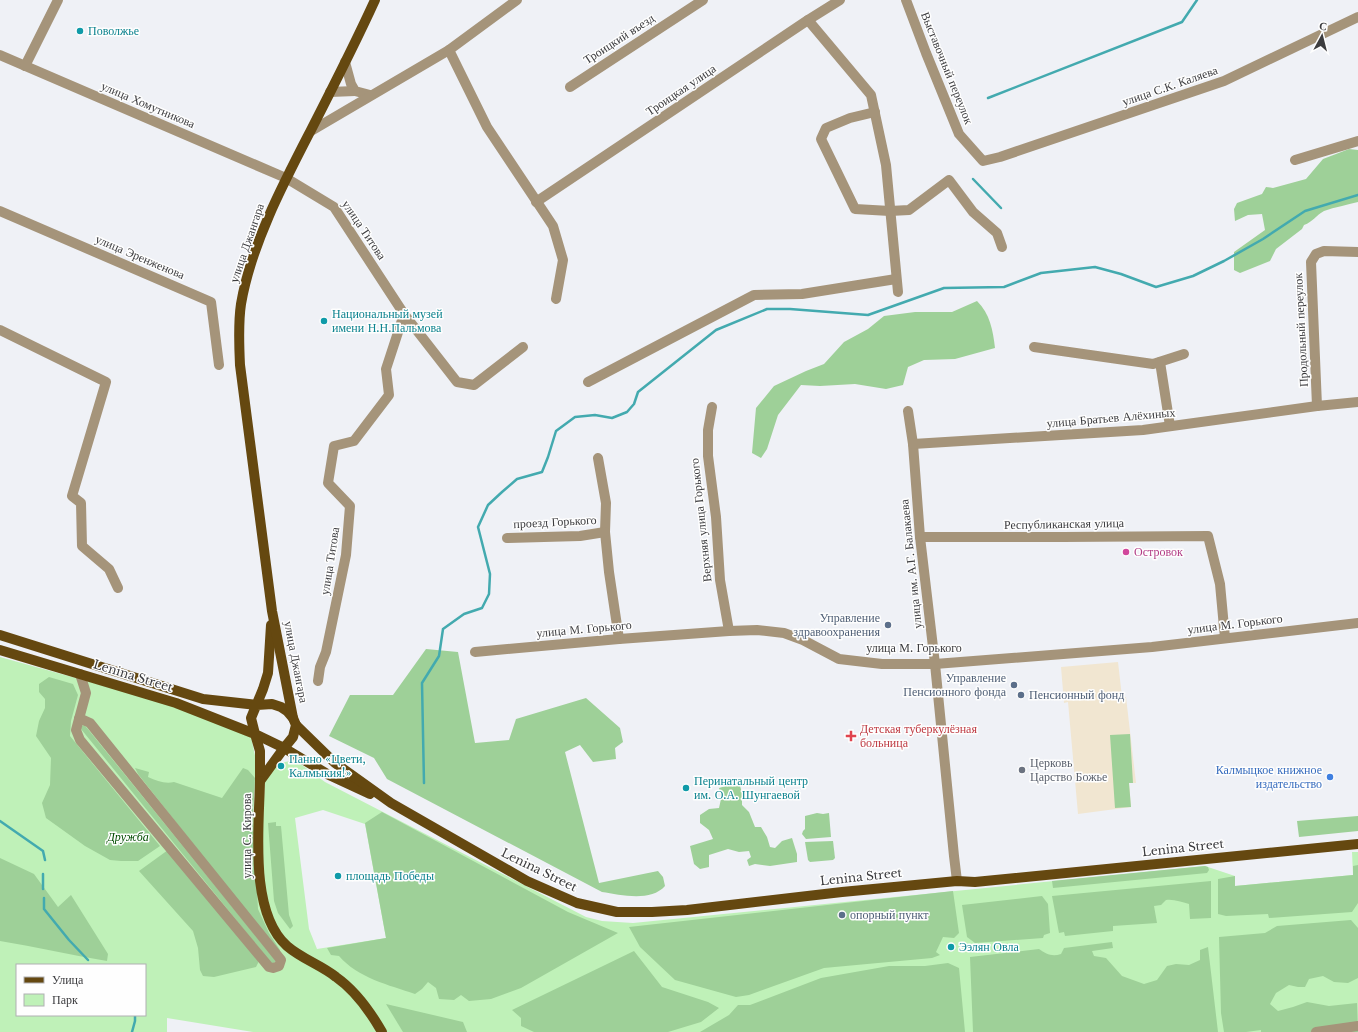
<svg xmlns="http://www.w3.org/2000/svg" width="1358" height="1032" font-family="'Libre Baskerville',serif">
<rect width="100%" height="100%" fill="#eff1f6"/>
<polygon fill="#f1e6d1" points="1118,662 1122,697 1126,697 1136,783 1129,783 1131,807 1078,814 1068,702 1064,703 1061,667"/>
<path fill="#bff1b8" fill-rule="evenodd" d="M0,657L166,703L251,737L256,760L253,815L263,814L265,780L275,764L295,760L325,782L586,917L602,921L633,923L1205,866L1235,876V886L1353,875L1352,852H1358V1032H253L167,1018V1032H0ZM323,810L365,824L386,938L317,949L309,929L295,818ZM17,965H145V1015H17Z"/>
<g fill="#9ed098">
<path d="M1349,149L1358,150V202C1347,205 1335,207 1324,211C1316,215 1313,222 1304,225L1302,229L1276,249L1270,261L1240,273L1234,270V252L1265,230L1262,214L1248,215L1235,221L1234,209L1237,203L1262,194L1266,187L1273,188L1306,179L1323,159Z"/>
<path d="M977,301C990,314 993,330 995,348L955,359L924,360L908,367L903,385L886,389L855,384L820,386L801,385L778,415L767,449L761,458L752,453L756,408L774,386L806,371L824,364L844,342L868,329L884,316L915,312H952Z"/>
<path d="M426,649L458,652L475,743L509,740L516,719L586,698L620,728L623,742L615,748L616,759L593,762L580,745L565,752L599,883L658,871L663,877L665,886C651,902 621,895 602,892L387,779L374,758L329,736L350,695H393Z"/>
<polygon points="49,677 73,684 78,695 71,721 70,736 160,846 138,861 121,861 110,860 85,846 46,818 42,803 50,785 51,758 36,736 39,721 45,708 45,699 39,692 39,684"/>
<polygon points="84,725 87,728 276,961 272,964 81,729 82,726"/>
<polygon points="1130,734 1133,783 1129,783 1131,807 1115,808 1110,735"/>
<path d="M135,768L149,772L148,777C157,781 165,784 174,782L222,798L243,768L248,770L255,778L253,815L258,909L269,933L280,950L279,953L138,774Z"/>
<polygon points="739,782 742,793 742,805 749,812 755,827 761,827 767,837 770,847 775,848 782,841 792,838 797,854 797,862 770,866 755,864 749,866 747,860 751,857 749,851 739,852 728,849 709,855 709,867 700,869 694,864 690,846 713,839 709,830 700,823 700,815 709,809 719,808 721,799 719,788"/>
<path d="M382,812L568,912L618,933L521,988L491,999L469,1001L461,995L454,1000L439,999L436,988L428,982L422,989L415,994C389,985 358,978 339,956L331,955L327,948L386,938L365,823Z"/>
<polygon points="817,813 823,814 829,813 831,837 806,839 802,834 803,831 805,829 805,816"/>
<polygon points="1358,816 1358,831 1299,837 1297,821"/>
<polygon points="276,822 276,826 281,826 289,915 293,926 290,929 278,913 274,901 268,823"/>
<polygon points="833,841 835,858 833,860 810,862 808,860 805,842"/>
<polygon points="168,850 259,961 256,967 214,977 203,976 200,970 198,948 193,931 139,871"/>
<path d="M0,858L34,874L58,907L71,895L108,954L107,961C71,955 36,947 0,941Z"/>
<polygon points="1358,865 1358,903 1352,912 1269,918 1268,914 1226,916 1218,914 1218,879 1235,876 1235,886 1353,875 1353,866"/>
<polygon points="1205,866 1208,867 1209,870 1207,873 1053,888 1052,881"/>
<path d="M1211,881V918L1190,919L1189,904C1181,902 1174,899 1166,900L1161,905L1154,906L1157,923L1113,926V931L1065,936L1064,932L1059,933L1052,896Z"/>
<polygon points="953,891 959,933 954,938 943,937 936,952 940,955 932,958 824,968 749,995 736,997 675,980 640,947 629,927"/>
<polygon points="1042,896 1048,904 1050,933 1044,935 1043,938 975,943 967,937 962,905"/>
<polygon points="1351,920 1358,928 1358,978 1348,983 1334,982 1323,976 1309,979 1305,987 1298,987 1289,985 1276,993 1270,1004 1278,1011 1293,1007 1307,1002 1329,1006 1357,1003 1358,1032 1261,1032 1261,1030 1246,1032 1224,1032 1221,1013 1219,937 1265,933 1277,926"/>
<path d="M1112,942L1113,948L1092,951L1094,956L1106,958L1122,976L1144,984L1157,980L1167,966L1176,964L1189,965L1200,960V950L1208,947L1218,1032H973L970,957L1039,949C1046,954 1052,957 1061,954L1064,948Z"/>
<polygon points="634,951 662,987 708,1002 719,1008 701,1022 668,1032 534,1032 521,1026 521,1018 512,1010"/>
<polygon points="948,963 959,968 965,1032 700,1032 729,1015 738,1005 750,1005 821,978 889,966 925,966"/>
<polygon points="386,1004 463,1022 467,1032 403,1032"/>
</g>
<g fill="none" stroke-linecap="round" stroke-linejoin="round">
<g stroke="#43aaaf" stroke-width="2.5">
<polyline points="988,98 1182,22 1197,0"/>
<polyline points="973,179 1001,208"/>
<polyline points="424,783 422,683 439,656 443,629 464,614 482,608 489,594 490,574 478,527 488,505 502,492 517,479 542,472 548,457 556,431 575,417 595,415 612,418 627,412 634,404 638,392 716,330 767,309 790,309 868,315 944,288 1004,287 1041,273 1095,267 1121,274 1156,287 1193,276 1224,261 1263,239 1305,211 1358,195"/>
<polyline points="0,821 43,851 45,860"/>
<polyline points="43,874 43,889"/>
<polyline points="44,898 44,909 69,940 88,960"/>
<polyline points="132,1032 135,1021 135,1015"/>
</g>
<g stroke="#a5947a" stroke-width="10">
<polyline points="906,0 926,53 959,134 983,161 1000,157 1224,81 1358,17"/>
<polyline points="808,20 871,95 886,165 898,292"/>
<polyline points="449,50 487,127 553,226 563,260 556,299"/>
<polyline points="0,55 286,178 334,207 404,314 457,382 474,385 523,347"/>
<polyline points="345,62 351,84 355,91 370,95"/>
<polyline points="25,66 58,0"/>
<polyline points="570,87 703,0"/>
<polyline points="330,92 355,91"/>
<polyline points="875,112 850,118 826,128 821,139 855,209 890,211 909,210 949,180 973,212 997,233 1002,247"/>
<polyline points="311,131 449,50 517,0"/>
<polyline points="1295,160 1358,141"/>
<polyline points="536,202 808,20 840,0"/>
<polyline points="0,211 211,302 219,365"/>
<polyline points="0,330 106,382 72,496 81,503 82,546 109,569 118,588"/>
<polyline points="1034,347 1153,364 1184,354"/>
<polyline points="1160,362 1170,426"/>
<polyline points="588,382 754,295 802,294 896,279"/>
<polyline points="1317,406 1311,262 1316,254 1324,251 1358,252"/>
<polyline points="712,407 708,430 708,456 716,517 720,580 729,631"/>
<polyline points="908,411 913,444 920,537 935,664 954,856 957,881"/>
<polyline points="913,444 1143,430 1317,406 1358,402"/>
<polyline points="598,458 606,503 605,532 609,572 619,639"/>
<polyline points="920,537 1063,537 1208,536 1220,584 1225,638"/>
<polyline points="507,538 580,536 605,532"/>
<polyline points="475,652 619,639 729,631 757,630 784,633 803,640 839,659 882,664 935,664 1152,647 1358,623"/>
<polyline points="318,681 320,667 326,652 346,555 350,506 328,483 334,446 354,441 389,395 386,369 404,314"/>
<polyline points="79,718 90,723 281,960 279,966 273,968 269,967 80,740 76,730 86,693 80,674"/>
<polyline points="1316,1032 1358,1026"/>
</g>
<g stroke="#654810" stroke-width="10">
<polyline points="0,635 203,699 257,705 272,704 281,707 287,711 293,718 296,725 293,737 284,748 255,734 251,718 263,689 268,673 271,625"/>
<polyline points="0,650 176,703 255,734 260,751 260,781 284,748 329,775 370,794"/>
<path d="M293,718L272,611L240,365C239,345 238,324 241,304C251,245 283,184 311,130C333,87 355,44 375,0"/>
<polyline points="296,725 335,763 391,803 527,881 577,903 617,912 652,912 687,910 842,892 957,881 975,882 1358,844"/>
<path d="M260,781C259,828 249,912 287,946C302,959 321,965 336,977C356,991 370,1011 382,1032"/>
</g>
</g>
<g fill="#0f9aa8" stroke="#fefefe" stroke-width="1.5">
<circle cx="80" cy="31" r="4"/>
<circle cx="324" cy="321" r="4"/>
<circle cx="281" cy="766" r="4"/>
<circle cx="686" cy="788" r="4"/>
<circle cx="338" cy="876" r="4"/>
<circle cx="951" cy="947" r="4"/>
</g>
<circle fill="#d1479c" stroke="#fefefe" stroke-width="1.5" cx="1126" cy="552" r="4"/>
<g fill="#5c6f8a" stroke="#fefefe" stroke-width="1.5">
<circle cx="888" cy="625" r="4"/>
<circle cx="1014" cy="685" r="4"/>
<circle cx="1021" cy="695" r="4"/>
<circle cx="842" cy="915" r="4"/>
</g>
<path fill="#e0444e" stroke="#fefefe" stroke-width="1.5" d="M849 730h4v4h4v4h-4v4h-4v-4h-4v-4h4z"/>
<circle fill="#6b7280" stroke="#fefefe" stroke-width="1.5" cx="1022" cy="770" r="4"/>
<circle fill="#3f7fe0" stroke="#fefefe" stroke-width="1.5" cx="1330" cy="777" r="4"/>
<g text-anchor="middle" stroke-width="3" stroke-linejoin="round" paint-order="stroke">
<g font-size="12" fill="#0d838f" stroke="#fefefe" text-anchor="start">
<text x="88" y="35">Поволжье</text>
<text x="332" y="318">Национальный музей<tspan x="332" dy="14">имени Н.Н.Пальмова</tspan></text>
<text x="289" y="763">Панно «Цвети,<tspan x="289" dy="14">Калмыкия!»</tspan></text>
<text x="694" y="785">Перинатальный центр<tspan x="694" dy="14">им. О.А. Шунгаевой</tspan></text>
<text x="346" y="880">площадь Победы</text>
<text x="959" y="951">Ээлян Овла</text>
</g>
<g font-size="12" fill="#3c3c3f" stroke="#fefefe">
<text transform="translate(619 39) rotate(-33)" y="4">Троицкий въезд</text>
<text transform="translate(947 68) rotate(68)" y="4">Выставочный переулок</text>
<text transform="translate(1170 86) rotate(-19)" y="4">улица С.К. Каляева</text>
<text transform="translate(681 90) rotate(-34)" y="4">Троицкая улица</text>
<text transform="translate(148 105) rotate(23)" y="4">улица Хомутникова</text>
<text transform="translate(364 230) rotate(56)" y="4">улица Титова</text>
<text transform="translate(247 243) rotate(-71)" y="4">улица Джангара</text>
<text transform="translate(140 257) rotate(23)" y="4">улица Эренженова</text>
<text transform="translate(1301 330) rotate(-93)" y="4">Продольный переулок</text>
<text transform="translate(1111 418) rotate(-5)" y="4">улица Братьев Алёхиных</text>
<text transform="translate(701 520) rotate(-96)" y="4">Верхняя улица Горького</text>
<text transform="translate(555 522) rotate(-3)" y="4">проезд Горького</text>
<text transform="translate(1064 524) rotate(-1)" y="4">Республиканская улица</text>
<text transform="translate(330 561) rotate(-81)" y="4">улица Титова</text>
<text transform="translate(911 564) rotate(-96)" y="4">улица им. А.Г. Балакаева</text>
<text transform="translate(1235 624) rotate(-7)" y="4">улица М. Горького</text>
<text transform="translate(584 629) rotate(-5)" y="4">улица М. Горького</text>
<text x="914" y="652">улица М. Горького</text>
<text transform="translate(296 662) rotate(79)" y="4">улица Джангара</text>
<text transform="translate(133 676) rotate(17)" y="4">Lenina Street</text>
<text transform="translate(247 836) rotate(-90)" y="4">улица С. Кирова</text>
<text transform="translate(1183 848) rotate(-6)" y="4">Lenina Street</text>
<text transform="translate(539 870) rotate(26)" y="4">Lenina Street</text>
<text transform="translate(861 877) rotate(-6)" y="4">Lenina Street</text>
</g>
<g font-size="12" fill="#b23c85" stroke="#fefefe" text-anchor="start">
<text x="1134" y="556">Островок</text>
</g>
<g font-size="12" fill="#4e5e75" stroke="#fefefe" text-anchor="end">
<text x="880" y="622">Управление<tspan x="880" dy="14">здравоохранения</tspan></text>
<text x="1006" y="682">Управление<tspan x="1006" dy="14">Пенсионного фонда</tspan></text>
<text x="1029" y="699" text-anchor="start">Пенсионный фонд</text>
<text x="850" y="919" text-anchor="start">опорный пункт</text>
</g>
<g font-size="12" fill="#be3a42" stroke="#fefefe" text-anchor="start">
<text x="860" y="733">Детская туберкулёзная<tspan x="860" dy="14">больница</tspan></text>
</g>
<g font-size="12" fill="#5b616d" stroke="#fefefe" text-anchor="start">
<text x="1030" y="767">Церковь<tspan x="1030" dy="14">Царство Божье</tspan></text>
</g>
<g font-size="12" fill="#366cbe" stroke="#fefefe" text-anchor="end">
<text x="1322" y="774">Калмыцкое книжное<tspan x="1322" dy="14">издательство</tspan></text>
</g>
<g font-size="12" font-style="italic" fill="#024c00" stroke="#fefefe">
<text x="128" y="841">Дружба</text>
</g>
</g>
<rect x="16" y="964" width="130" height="52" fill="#fefefe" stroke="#b0b0b2"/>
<rect x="24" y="977" width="20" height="6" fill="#654810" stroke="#b0b0b2"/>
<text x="52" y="984" font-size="12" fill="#3c3c3f">Улица</text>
<rect x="24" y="994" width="20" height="12" fill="#bff1b8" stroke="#b0b0b2"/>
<text x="52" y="1004" font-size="12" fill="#3c3c3f">Парк</text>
<g transform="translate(1322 36) rotate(7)" stroke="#fefefe" stroke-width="3" paint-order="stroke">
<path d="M0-3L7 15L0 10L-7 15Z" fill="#3c3c3f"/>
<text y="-6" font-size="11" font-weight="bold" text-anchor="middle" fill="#3c3c3f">С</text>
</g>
</svg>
